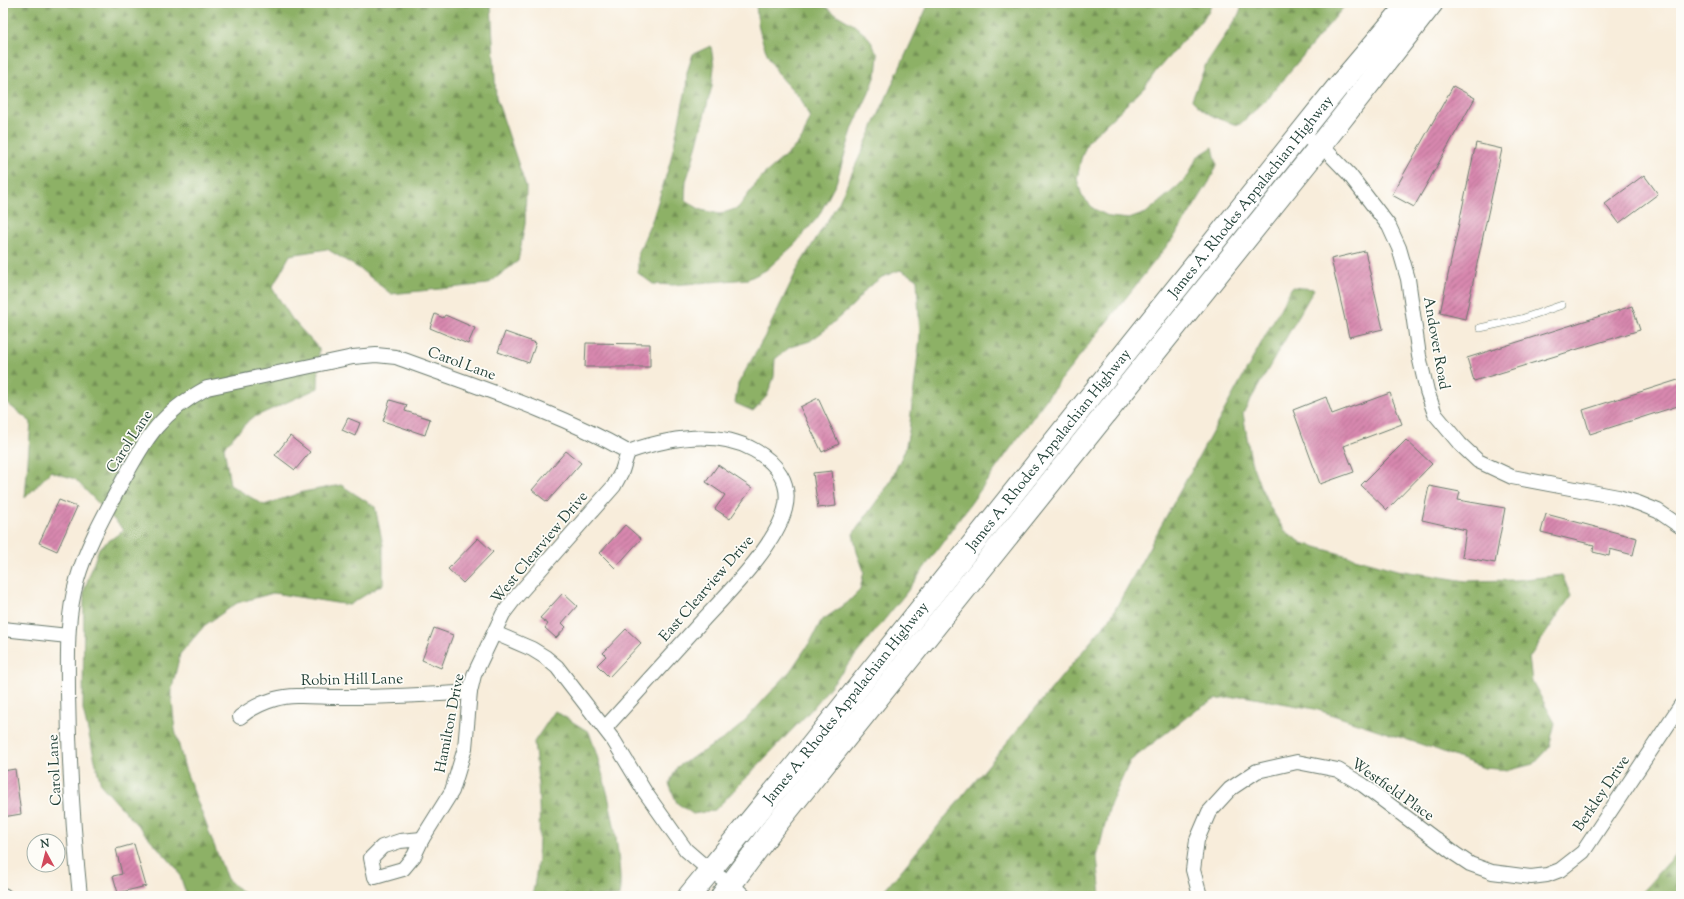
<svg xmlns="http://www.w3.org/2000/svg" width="1684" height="899" font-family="'Sorts Mill Goudy',serif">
<defs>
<pattern id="forest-firs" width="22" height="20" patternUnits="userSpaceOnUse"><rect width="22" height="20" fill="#8db166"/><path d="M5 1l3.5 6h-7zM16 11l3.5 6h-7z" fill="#739155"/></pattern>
<pattern id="building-hatch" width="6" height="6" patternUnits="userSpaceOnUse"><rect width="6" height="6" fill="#d888af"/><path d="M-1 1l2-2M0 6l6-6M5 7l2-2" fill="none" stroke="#af708f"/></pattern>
</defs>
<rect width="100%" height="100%" fill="#fdfcf7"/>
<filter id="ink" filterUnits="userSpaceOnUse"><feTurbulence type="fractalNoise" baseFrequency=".025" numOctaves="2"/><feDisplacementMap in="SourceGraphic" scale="8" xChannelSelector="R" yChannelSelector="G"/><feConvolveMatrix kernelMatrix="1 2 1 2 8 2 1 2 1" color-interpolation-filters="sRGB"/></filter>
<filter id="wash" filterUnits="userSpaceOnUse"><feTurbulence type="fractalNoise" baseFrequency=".012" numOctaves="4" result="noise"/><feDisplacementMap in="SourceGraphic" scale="16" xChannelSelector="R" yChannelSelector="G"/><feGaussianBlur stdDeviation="0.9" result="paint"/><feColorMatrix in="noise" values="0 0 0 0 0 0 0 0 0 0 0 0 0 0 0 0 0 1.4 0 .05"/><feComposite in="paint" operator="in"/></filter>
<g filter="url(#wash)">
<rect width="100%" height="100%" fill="#f8eddb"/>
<g fill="url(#forest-firs)" stroke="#56774d">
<polygon points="3,3 491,3 496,97 526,187 525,224 518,261 488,284 391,294 360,269 327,249 290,255 272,288 292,319 319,349 318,388 250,419 224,447 230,485 264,505 303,492 341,485 375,507 383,545 383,584 349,605 273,593 237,603 205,625 180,654 171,692 175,730 185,769 227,879 247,896 187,896 178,870 101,785 83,710 84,591 99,548 124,530 75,479 52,472 52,470 25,498 31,422 3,400"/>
<path d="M756,3H820L837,15L854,25L869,38L878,55L876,75L869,93L853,127L836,183L818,217L794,245L766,270L748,279L673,285L653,284L638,273V254L653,218L670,163L686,90L687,72L693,54L711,46L714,67L712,86L692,163L686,181L685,200L701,210L720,214L738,208L761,177L791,151L803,137L810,118C807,113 805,106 802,101C795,91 785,83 778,73C763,51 757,28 756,3Z"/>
<polygon points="929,3 1212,3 1208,13 1156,71 1145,87 1088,141 1081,159 1077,179 1082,196 1094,209 1110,217 1129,219 1146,213 1176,188 1189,175 1197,157 1213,147 1217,165 1209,182 1177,233 1049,395 906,593 812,709 715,810 693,814 677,803 669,784 677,767 725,738 740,726 791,670 812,639 821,621 847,603 860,590 864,571 857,552 853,534 889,484 905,450 909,431 920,337 917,279 900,270 882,277 866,289 854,304 825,330 810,341 790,347 775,359 774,377 767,396 753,411 735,403 738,384 766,334 799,266 839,202"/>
<path d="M1243,3H1347L1266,100L1239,125C1218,120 1207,115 1192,100L1206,64L1238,16Z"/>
<polygon points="1292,287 1314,289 1243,413 1251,461 1260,486 1271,509 1284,530 1302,543 1397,570 1466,581 1516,580 1562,575 1571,596 1529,658 1532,681 1555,723 1549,747 1533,764 1510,770 1484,768 1438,750 1315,709 1243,696 1214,700 1193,712 1130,761 1110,805 1097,857 1101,896 880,896 1111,617"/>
<path d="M555,711L589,732C604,774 615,818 619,863C620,874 621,885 619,896H532C543,848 540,791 534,742Z"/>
<polygon points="1681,849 1681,896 1638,896"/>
</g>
<g id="blocks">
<g fill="url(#building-hatch)">
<polygon points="1453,86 1475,98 1414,207 1392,195"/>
<polygon points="1476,143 1502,149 1465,319 1440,313"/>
<polygon points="1644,175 1658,194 1619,223 1605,204"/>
<polygon points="1365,251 1383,329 1349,337 1331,259"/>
<polygon points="1632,306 1640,330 1474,381 1467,358"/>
<polygon points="435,314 443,318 445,315 475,328 468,344 430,328"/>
<polygon points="505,332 536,343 529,363 498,352"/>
<polygon points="586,343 650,344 650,367 585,367"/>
<polygon points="1681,379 1681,405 1590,434 1583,410"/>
<polygon points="1390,393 1402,424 1344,446 1354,472 1320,484 1293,410 1326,397 1332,414"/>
<polygon points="818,398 839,444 822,452 800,407"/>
<polygon points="390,400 407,405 405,411 430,419 425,435 383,421"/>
<polygon points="348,418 360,423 355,436 342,430"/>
<polygon points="290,436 310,452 295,470 275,455"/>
<polygon points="1406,440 1432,464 1387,510 1361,485"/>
<polygon points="566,451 581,463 547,502 532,490"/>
<polygon points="718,465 752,488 730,519 715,509 725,495 706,482"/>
<polygon points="832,471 836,506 818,508 813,473"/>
<polygon points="1429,486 1460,492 1458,500 1505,508 1495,563 1462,557 1466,530 1422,520"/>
<polygon points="59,500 77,507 57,551 39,543"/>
<polygon points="1546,514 1637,538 1633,555 1610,549 1609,556 1593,552 1594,545 1541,532"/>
<polygon points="625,525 641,539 615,568 600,553"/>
<polygon points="478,538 493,552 463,583 448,569"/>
<polygon points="563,593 577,606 562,623 566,627 556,638 545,628 548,624 540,618"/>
<polygon points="434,628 453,635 441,668 422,660"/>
<polygon points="626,629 641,643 609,677 597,665 606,656 603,653"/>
<polygon points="15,769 21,814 3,817 3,771"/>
<polygon points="134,844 146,886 118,893 113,876 122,874 116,849"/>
</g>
</g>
</g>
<g filter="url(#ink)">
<use href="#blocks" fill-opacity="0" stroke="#6b7b6e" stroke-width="1"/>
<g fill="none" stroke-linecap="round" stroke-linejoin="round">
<defs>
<polyline id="service" points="1480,328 1521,319 1562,305"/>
<g id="minor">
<polyline points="1301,135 1321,145 1349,174 1389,226 1399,248 1408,279 1419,356 1427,391 1435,414 1460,444 1478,461 1512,477 1618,497 1638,503 1658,511 1681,527"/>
<polyline points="3,629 68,636"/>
<polyline points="495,633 532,649 545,657 557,667 614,741 645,792 686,850 709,870 732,885 744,896"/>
<path d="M240,717C251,708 261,703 275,699C297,693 322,698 345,697C386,697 428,695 470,692"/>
<path d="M605,728C638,692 670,656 703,620C728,593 776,545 785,509C792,483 776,462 754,450C716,429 668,438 628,452"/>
<polyline points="422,839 452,791 465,748 470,692 474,675 503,614 516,597 614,486 622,471 628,452"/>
<polygon points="422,839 414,856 403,869 375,877 371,858 382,847 400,841"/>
<polyline points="3,895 5,896"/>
<path d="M80,896C73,829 69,762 68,694C68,656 66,618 77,580C87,545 105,514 122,482C147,437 160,413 207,388L353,357L376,355L396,357C474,386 556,411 628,452"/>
<polyline points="1200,896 1193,870 1197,840 1209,812 1230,789 1257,771 1297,762 1338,770 1363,785 1455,854 1470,864 1492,872 1531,877 1547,875 1560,870 1583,852 1681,705"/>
</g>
<g id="trunk">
<path id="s1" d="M689,896L793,769L1336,89L1409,3"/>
<polyline points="722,896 770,832 1321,145 1432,3"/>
</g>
</defs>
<use href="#service" stroke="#6b7b6e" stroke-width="8"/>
<use href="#minor" stroke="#6b7b6e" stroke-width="16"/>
<use href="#trunk" stroke="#6b7b6e" stroke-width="24"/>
<use href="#service" stroke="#fff" stroke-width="7"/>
<use href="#minor" stroke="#fff" stroke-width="14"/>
<use href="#trunk" stroke="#fff" stroke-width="22"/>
</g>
</g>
<g text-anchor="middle" stroke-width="3.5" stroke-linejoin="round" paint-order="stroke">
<g font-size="15" fill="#1f3d34" stroke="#fdfcf7">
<text dy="5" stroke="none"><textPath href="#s1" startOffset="897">James A. Rhodes Appalachian Highway</textPath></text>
<text transform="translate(1437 343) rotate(80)" y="5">Andover Road</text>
<text transform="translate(462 363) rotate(20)" y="5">Carol Lane</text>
<text transform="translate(129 441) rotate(-57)" y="5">Carol Lane</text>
<text dy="5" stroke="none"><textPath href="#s1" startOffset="573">James A. Rhodes Appalachian Highway</textPath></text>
<text transform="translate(539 547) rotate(-50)" y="5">West Clearview Drive</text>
<text transform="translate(706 588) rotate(-49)" y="5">East Clearview Drive</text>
<text transform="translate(352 679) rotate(-1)" y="5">Robin Hill Lane</text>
<text dy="5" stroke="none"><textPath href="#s1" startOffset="249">James A. Rhodes Appalachian Highway</textPath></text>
<text transform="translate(449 723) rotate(-79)" y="5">Hamilton Drive</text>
<text transform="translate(54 770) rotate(-93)" y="5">Carol Lane</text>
<text transform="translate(1393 789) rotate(35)" y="5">Westfield Place</text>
<text transform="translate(1601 793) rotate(-56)" y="5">Berkley Drive</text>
</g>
</g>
<rect width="1684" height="899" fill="none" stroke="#fdfcf7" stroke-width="16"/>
<g transform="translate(46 853) rotate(353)"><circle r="19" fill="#fdfcf7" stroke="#a4b0a9"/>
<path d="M0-3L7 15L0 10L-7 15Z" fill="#d1495b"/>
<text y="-6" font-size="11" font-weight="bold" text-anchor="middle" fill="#1f3d34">N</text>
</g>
</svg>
